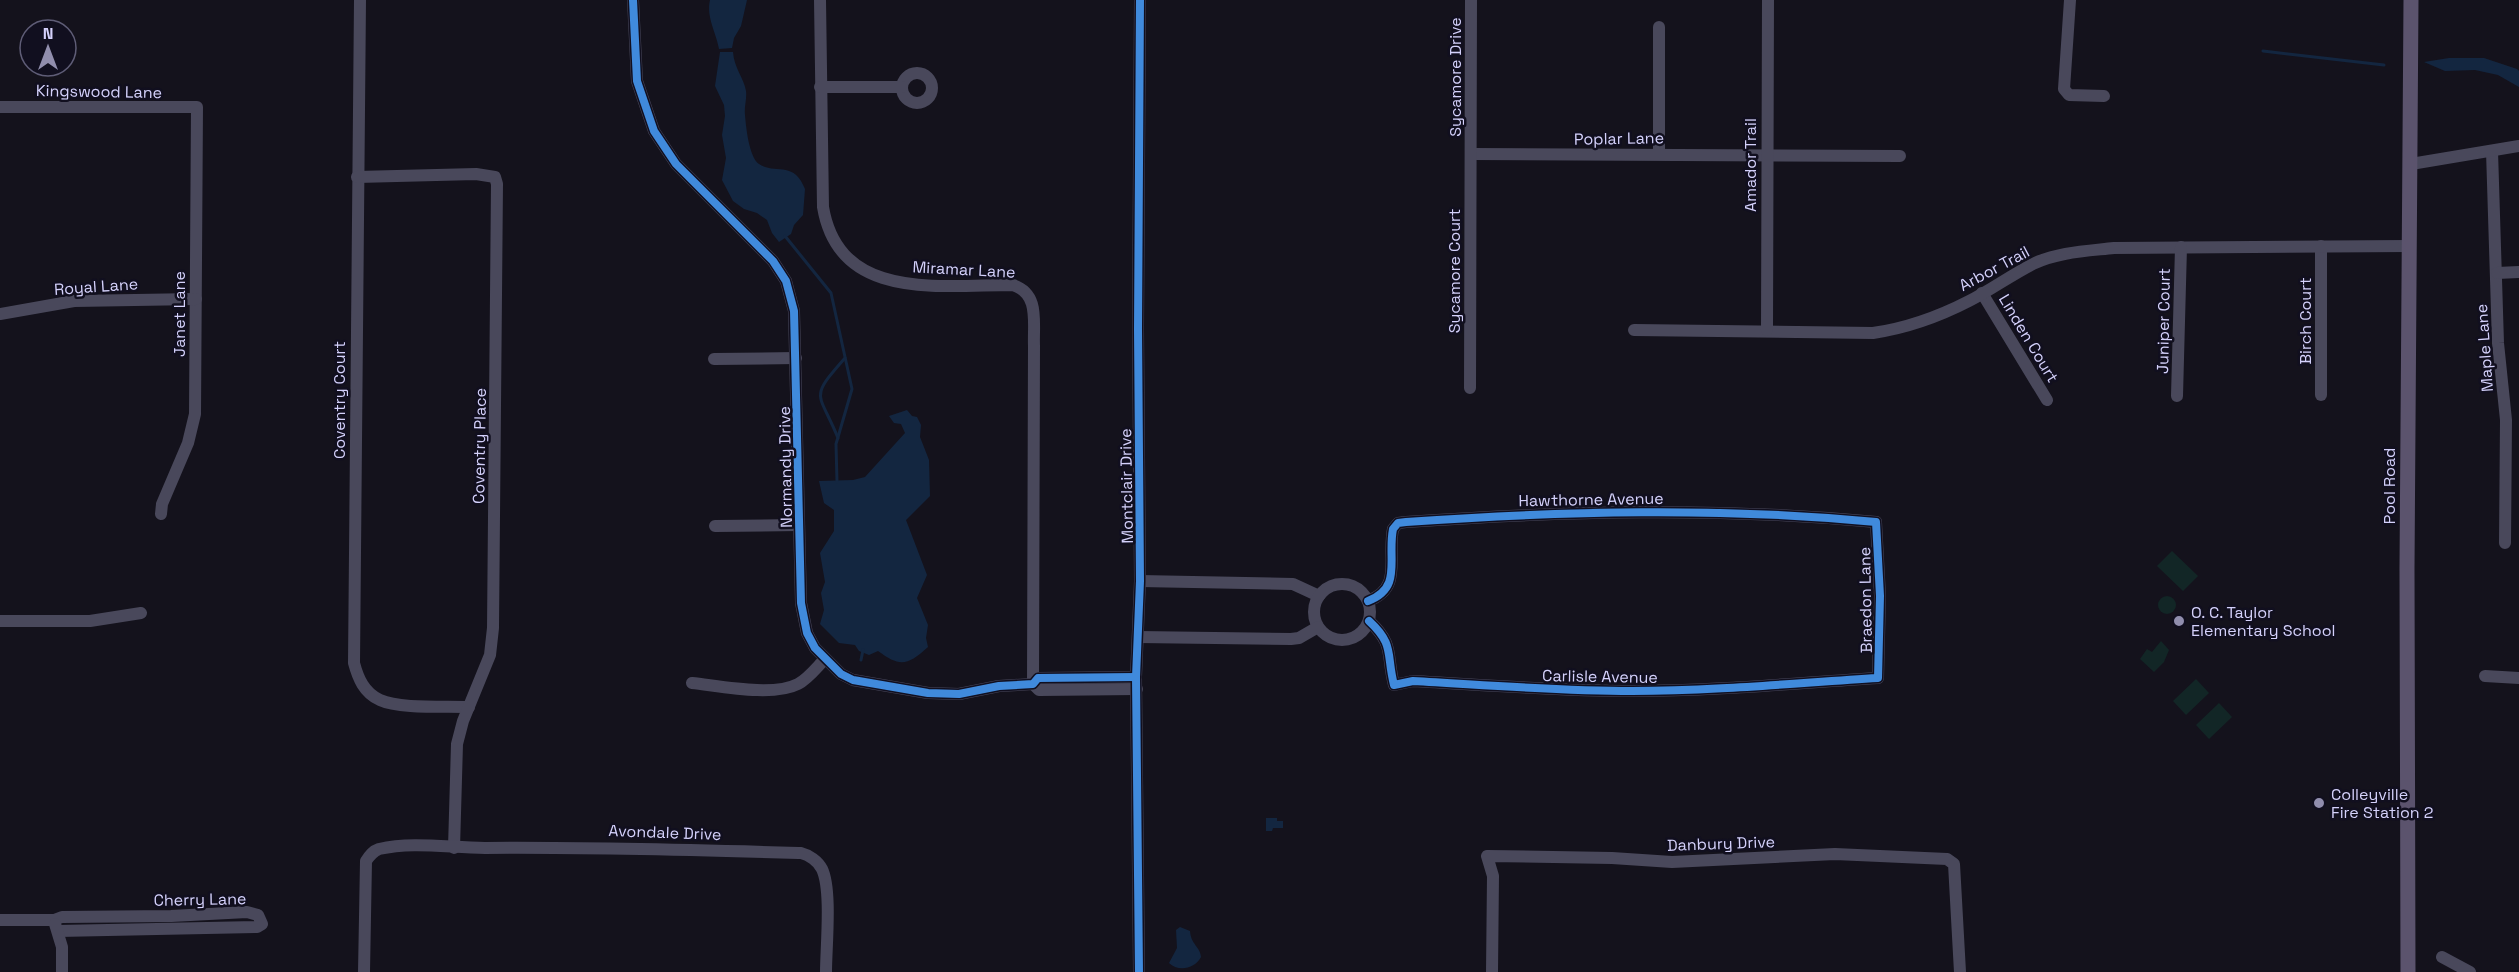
<svg xmlns="http://www.w3.org/2000/svg" width="2519" height="972" font-family="'Space Grotesk',sans-serif">
<rect width="100%" height="100%" fill="#14121c"/>
<g fill="#122626">
<polygon points="2172,551 2198,576 2183,591 2157,566"/>
<circle cx="2167" cy="605" r="9"/>
<polygon points="2161,641 2169,650 2164,662 2154,672 2140,659 2147,649 2152,652"/>
<polygon points="2196,679 2209,693 2186,715 2173,701"/>
<polygon points="2219,703 2232,717 2209,739 2196,725"/>
</g>
<g fill="#132640">
<path d="M710,0H747L741,26L734,38L732,48L719,49C716,32 706,17 710,0Z"/>
<path d="M720,52H733C734,68 744,78 746,91C747,99 744,107 745,115C746,127 749,157 759,164C776,175 794,160 805,189L803,215L794,225L791,234L779,242L772,233L767,220L757,213L744,209L733,201L722,180L726,158L722,135L725,116L724,105L715,86Z"/>
<polygon points="2449,58 2484,58 2517,69 2519,71 2519,87 2498,75 2475,70 2445,71 2424,62"/>
<path d="M907,410L912,416L917,417L921,425L920,437L929,460L930,496L906,520L927,575L917,598L928,625L926,638L928,647C907,666 900,667 878,651L869,655L859,651L855,645L839,643L820,624L824,610L821,593L825,582L820,553L834,531V510L824,503L819,481L853,480L865,477L905,433L901,424L894,423L889,416Z"/>
<polygon points="1266,818 1277,818 1277,821 1283,821 1283,828 1273,828 1272,831 1266,831"/>
<path d="M1180,927L1190,931C1191,945 1200,946 1201,957C1195,969 1178,972 1169,963L1177,948L1176,930Z"/>
</g>
<g fill="none" stroke-linecap="round" stroke-linejoin="round">
<g stroke="#132640" stroke-width="3">
<polyline points="2263,51 2384,65"/>
<polyline points="785,236 831,293 852,389 836,444 837,482"/>
<path d="M838,438C819,391 808,400 845,358"/>
<polyline points="861,660 863,650"/>
</g>
<g stroke="#49485b" stroke-width="12">
<path d="M360,0L354,663C358,678 364,693 380,700C399,709 446,706 469,707"/>
<polyline points="633,0 637,81 654,131 676,164 773,261 786,281 794,311 801,603 807,633 815,648 841,674 853,680 928,693 959,694 999,686 1033,684 1038,678 1136,677"/>
<path d="M820,0L823,207C839,302 940,285 1013,285C1040,294 1033,322 1034,346L1033,684L1039,690L1137,689"/>
<polyline points="2070,0 2064,89 2069,95 2104,96"/>
<polyline points="1659,27 1659,154"/>
<circle cx="917" cy="88" r="15"/>
<polyline points="820,87 902,87"/>
<polyline points="0,107 197,107 195,414 188,443 162,504 161,514"/>
<polyline points="2492,151 2498,343 2506,420 2505,543"/>
<polyline points="1472,154 1900,156"/>
<polyline points="2411,164 2519,146"/>
<polyline points="357,177 476,174 495,177 497,184 493,628 490,655 463,721 457,744 454,848"/>
<polyline points="2321,246 2321,395"/>
<polyline points="2497,273 2519,272"/>
<polyline points="1982,293 2047,400"/>
<polyline points="0,314 74,301 196,299"/>
<path d="M1634,330L1873,333C1907,328 1938,317 1969,301C1991,290 2011,275 2033,264C2057,252 2087,251 2114,248L2409,246"/>
<polyline points="1767,330 1768,0"/>
<polyline points="714,359 796,358"/>
<polyline points="1470,388 1471,0"/>
<polyline points="2177,396 2181,247"/>
<polyline points="715,526 799,525"/>
<polyline points="1140,581 1293,584 1319,596"/>
<circle cx="1342" cy="612" r="28"/>
<path d="M1368,601C1403,588 1387,559 1393,529L1398,523L1406,522C1563,511 1719,507 1876,522L1880,596L1878,678C1796,683 1715,691 1632,691C1559,691 1486,685 1413,681L1394,685C1386,654 1395,645 1369,621"/>
<polyline points="0,621 90,621 141,613"/>
<polyline points="1138,637 1291,639 1299,638 1318,627"/>
<polyline points="2485,676 2519,678"/>
<path d="M692,683C720,686 773,697 798,684C808,679 817,667 825,659"/>
<polyline points="0,920 54,920 62,917 171,916 247,912 258,915 262,924 257,927 58,931"/>
<polyline points="55,924 62,947 62,972"/>
<polyline points="2442,957 2470,972"/>
<path d="M364,972L366,861C370,855 373,851 379,849C413,841 450,848 485,848C590,847 695,850 801,853C809,855 818,861 822,869C832,890 826,947 826,972"/>
<polyline points="1139,972 1136,677 1140,581 1138,329 1140,0"/>
<polyline points="1492,972 1493,876 1487,856 1612,858 1672,862 1835,854 1947,859 1954,864 1960,972"/>
</g>
<polyline stroke="#5b536d" stroke-width="15" points="2408,972 2407,568 2411,0"/>
<defs>
<g id="cycleway">
<polyline points="633,0 637,81 654,131 676,164 773,261 786,281 794,311 801,603 807,633 815,648 841,674 853,680 928,693 959,694 999,686 1033,684 1038,678 1136,677"/>
<path d="M1368,601C1403,588 1387,559 1393,529L1398,523L1406,522C1563,511 1719,507 1876,522L1880,596L1878,678C1796,683 1715,691 1632,691C1559,691 1486,685 1413,681L1394,685C1386,654 1395,645 1369,621"/>
<polyline points="1139,972 1136,677 1140,581 1138,329 1140,0"/>
</g>
</defs>
<use href="#cycleway" stroke="#110f1f" stroke-width="11"/>
<use href="#cycleway" stroke="#408adc" stroke-width="8"/>
</g>
<g fill="#918ead" stroke="#110f1f" stroke-width="2">
<circle cx="2179" cy="621" r="6"/>
<circle cx="2319" cy="803" r="6"/>
</g>
<g text-anchor="middle" stroke-width="5" stroke-linejoin="round" paint-order="stroke">
<g font-size="16" fill="#d4d1fb" stroke="#110f1f">
<text transform="translate(1455 77) rotate(-90)" y="6">Sycamore Drive</text>
<text transform="translate(99 91) rotate(1)" y="6">Kingswood Lane</text>
<text transform="translate(1619 138) rotate(-1)" y="6">Poplar Lane</text>
<text transform="translate(1750 165) rotate(-90)" y="6">Amador Trail</text>
<text transform="translate(1994 268) rotate(-28)" y="6">Arbor Trail</text>
<text transform="translate(964 269) rotate(3)" y="6">Miramar Lane</text>
<text transform="translate(1454 271) rotate(-90)" y="6">Sycamore Court</text>
<text transform="translate(96 286) rotate(-4)" y="6">Royal Lane</text>
<text transform="translate(179 314) rotate(-90)" y="6">Janet Lane</text>
<text transform="translate(2163 321) rotate(-89)" y="6">Juniper Court</text>
<text transform="translate(2305 321) rotate(-90)" y="6">Birch Court</text>
<text transform="translate(2029 338) rotate(59)" y="6">Linden Court</text>
<text transform="translate(2484 348) rotate(-94)" y="6">Maple Lane</text>
<text transform="translate(339 400) rotate(-90)" y="6">Coventry Court</text>
<text transform="translate(479 446) rotate(-89)" y="6">Coventry Place</text>
<text transform="translate(785 467) rotate(-91)" y="6">Normandy Drive</text>
<text transform="translate(1126 486) rotate(-91)" y="6">Montclair Drive</text>
<text transform="translate(2389 486) rotate(-90)" y="6">Pool Road</text>
<text transform="translate(1591 499) rotate(-1)" y="6">Hawthorne Avenue</text>
<text transform="translate(1865 600) rotate(-91)" y="6">Braedon Lane</text>
<text transform="translate(1600 676) rotate(1)" y="6">Carlisle Avenue</text>
<text transform="translate(665 832) rotate(2)" y="6">Avondale Drive</text>
<text transform="translate(1721 843) rotate(-2)" y="6">Danbury Drive</text>
<text transform="translate(200 899) rotate(-1)" y="6">Cherry Lane</text>
</g>
<g font-size="16" fill="#d4d1fb" stroke="#110f1f" text-anchor="start">
<text x="2191" y="618">O. C. Taylor<tspan x="2191" dy="18">Elementary School</tspan></text>
<text x="2331" y="800">Colleyville<tspan x="2331" dy="18">Fire Station 2</tspan></text>
</g>
</g>
<g transform="translate(48 48)"><circle r="28" fill="#110f1f" stroke="#5f5d77" stroke-width="1.5"/>
<path d="M0-4.5L10 22L0 15L-10 22Z" fill="#918ead"/>
<text y="-9" font-size="16" font-weight="bold" text-anchor="middle" fill="#d4d1fb">N</text>
</g>
</svg>
